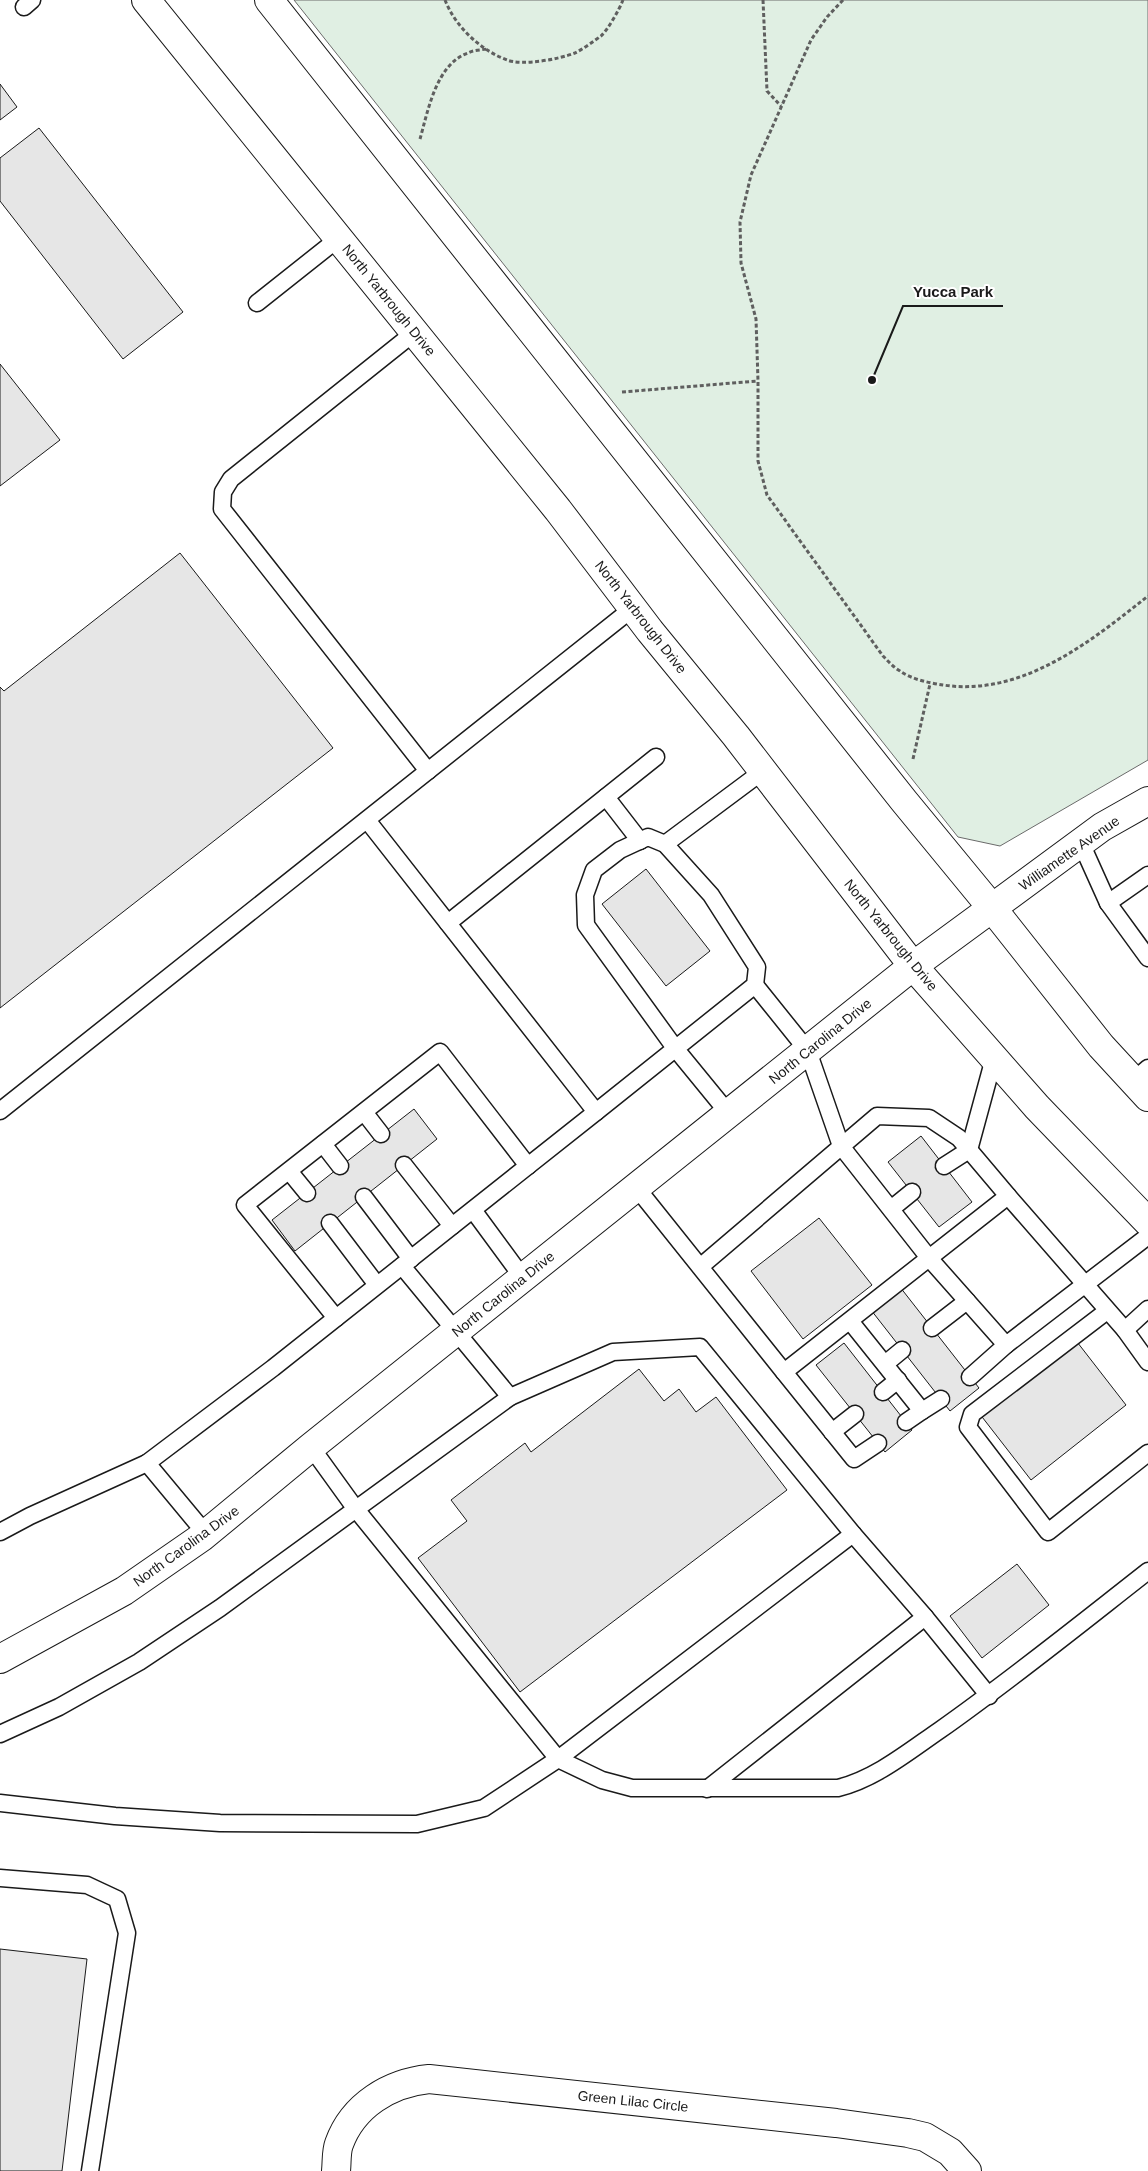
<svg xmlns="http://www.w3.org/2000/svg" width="1148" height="2171" font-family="Arial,sans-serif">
<rect width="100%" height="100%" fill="#fff"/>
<polygon fill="#e0efe3" stroke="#6a6a6a" points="294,0 1148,0 1148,760 1000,846 958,837"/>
<g fill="#e6e6e6" stroke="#1a1a1a">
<polygon points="0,84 17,107 0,120"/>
<polygon points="39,128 183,312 123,359 0,201 0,158"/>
<polygon points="0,364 60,440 0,486"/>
<polygon points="180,553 333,748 0,1008 0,687 4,691"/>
<polygon points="646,869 710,951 666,986 602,904"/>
<polygon points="414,1109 437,1139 295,1251 272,1220"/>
<polygon points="921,1136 972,1202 939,1227 888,1162"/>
<polygon points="819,1218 872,1285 803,1339 751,1271"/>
<polygon points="900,1287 979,1388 950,1411 871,1310"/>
<polygon points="1074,1338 1126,1405 1031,1480 979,1413"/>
<polygon points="844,1343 912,1430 885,1452 816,1365"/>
<polygon points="639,1369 664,1401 679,1389 696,1412 716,1397 787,1490 520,1692 418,1558 467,1521 451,1500 525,1443 531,1452"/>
<polygon points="1017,1564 1049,1605 982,1658 950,1616"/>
<polygon points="0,1949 87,1959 62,2171 0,2171"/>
</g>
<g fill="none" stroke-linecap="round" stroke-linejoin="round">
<defs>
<g id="service">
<polyline points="24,7 32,0"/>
<polyline points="257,303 339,238"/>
<polyline points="415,332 231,479 223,492 222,509 428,771"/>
<polyline points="606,797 640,841"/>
<polyline points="1081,843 1108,903 1148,958"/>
<polyline points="665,844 763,771"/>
<polyline points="1108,903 1148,875"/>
<polyline points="448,923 656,757"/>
<polyline points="755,985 808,1051 841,1146 929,1258 1006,1345 1148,1236"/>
<polyline points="1133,1081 1148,1068"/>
<polyline points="0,1111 633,608"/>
<polyline points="364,1112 381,1134"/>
<polyline points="596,1112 755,985 757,967 711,895 665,844 648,837 620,850 594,870 585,895 586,925 675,1048 729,1114"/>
<polyline points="323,1144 340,1166"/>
<polyline points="404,1165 452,1226"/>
<polyline points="944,1166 969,1150 994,1058"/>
<polyline points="289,1171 307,1193"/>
<polyline points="636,1187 784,1372 1008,1196 959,1138 929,1118 877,1116 700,1267"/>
<polyline points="1008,1196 1125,1330 1148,1362"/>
<polyline points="364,1197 411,1259"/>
<polyline points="891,1209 912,1192"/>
<polyline points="473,1210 523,1278"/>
<polyline points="330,1223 377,1285"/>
<polyline points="402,1266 510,1397 613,1352 700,1347 853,1534 925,1617 707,1789"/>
<polyline points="1107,1311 972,1414 968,1427 1048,1532 1148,1453"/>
<polyline points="336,1318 245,1205 440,1052 528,1166"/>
<polyline points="850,1321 922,1411 941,1399"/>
<polyline points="932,1328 967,1301"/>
<polyline points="1125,1330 1148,1309"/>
<polyline points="885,1364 902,1350"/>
<polyline points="784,1372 854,1459 878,1443"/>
<polyline points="970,1377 1006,1345"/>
<polyline points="883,1392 898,1380"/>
<polyline points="906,1422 922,1411"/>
<polyline points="832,1432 855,1414"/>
<polyline points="311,1447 355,1508 558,1759 853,1534"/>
<polyline points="147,1463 273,1368 596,1112 367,820"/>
<polyline points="0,1532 30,1516 147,1463 206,1534"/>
<polyline points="925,1617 989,1696"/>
<polyline points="0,1734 59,1707 139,1662 220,1608 510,1397"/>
<path d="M0,1803L115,1816L220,1823L417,1824L484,1808L558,1759L602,1780L632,1788H838C875,1779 908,1752 940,1730C1011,1680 1079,1625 1148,1571"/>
<polyline points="0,1878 87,1885 117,1899 127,1933 90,2171"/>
</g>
<path id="minor" d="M336,2171C337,2162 336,2152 339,2144C353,2105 390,2083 429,2079L836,2123L908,2133L925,2137L950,2152L967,2171"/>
<polyline id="tertiary" points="992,908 1102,827 1148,801"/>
<polyline id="secondary" points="0,1659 124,1591 202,1537 311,1447 913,966 992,908"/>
<g id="primary">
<polyline points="146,0 558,510 650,631 736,736 913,966 1037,1107 1148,1222"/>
<polyline points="269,0 904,801 992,908 1101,1046 1148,1097"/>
</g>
</defs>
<use href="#service" stroke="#1a1a1a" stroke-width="19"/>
<use href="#minor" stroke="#1a1a1a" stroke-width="30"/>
<use href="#tertiary" stroke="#1a1a1a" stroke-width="30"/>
<use href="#secondary" stroke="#1a1a1a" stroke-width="30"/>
<use href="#primary" stroke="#1a1a1a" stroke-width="30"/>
<g stroke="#5f5f5f" stroke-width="3" stroke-dasharray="4 2.5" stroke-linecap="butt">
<path d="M445,0C455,26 480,50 507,60C522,66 560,59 575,53C583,49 594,41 601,36C609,28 619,10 623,0"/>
<polyline points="763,0 767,91 781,106"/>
<path d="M843,0L827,17L811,40L751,175L740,222L741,263L756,319L758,381V461L767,495L883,656C888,661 893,667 900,671C911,679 929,683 943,685C1022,697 1090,642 1148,596"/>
<path d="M420,139C428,111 436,64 468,53C473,50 481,50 487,49"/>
<polyline points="622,392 758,381"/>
<polyline points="913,759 930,684"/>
</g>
<use href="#service" stroke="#fff" stroke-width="16"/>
<use href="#minor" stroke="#fff" stroke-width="28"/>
<use href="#tertiary" stroke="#fff" stroke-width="28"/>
<use href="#secondary" stroke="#fff" stroke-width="28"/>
<use href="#primary" stroke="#fff" stroke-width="28"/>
</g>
<g text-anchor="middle" stroke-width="4" stroke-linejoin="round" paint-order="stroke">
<g font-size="14" fill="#1a1a1a" stroke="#fff">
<text transform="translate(389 300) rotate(51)" y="5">North Yarbrough Drive</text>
<text transform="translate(641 617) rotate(52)" y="5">North Yarbrough Drive</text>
<text transform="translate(1069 853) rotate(-35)" y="5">Williamette Avenue</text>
<text transform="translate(891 935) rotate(51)" y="5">North Yarbrough Drive</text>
<text transform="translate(820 1041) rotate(-39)" y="5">North Carolina Drive</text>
<text transform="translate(503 1294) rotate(-39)" y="5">North Carolina Drive</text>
<text transform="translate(186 1546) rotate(-36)" y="5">North Carolina Drive</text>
<text transform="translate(633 2101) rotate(6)" y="5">Green Lilac Circle</text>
</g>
</g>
<path fill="none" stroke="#1a1a1a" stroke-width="2" d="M872 380L903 306H1003"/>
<circle fill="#1a1a1a" stroke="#fff" stroke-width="2" cx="872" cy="380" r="5"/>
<g font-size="15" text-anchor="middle" font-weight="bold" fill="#1a1a1a" stroke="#fff" stroke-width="4" stroke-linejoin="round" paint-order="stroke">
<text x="953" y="297">Yucca Park</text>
</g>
</svg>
